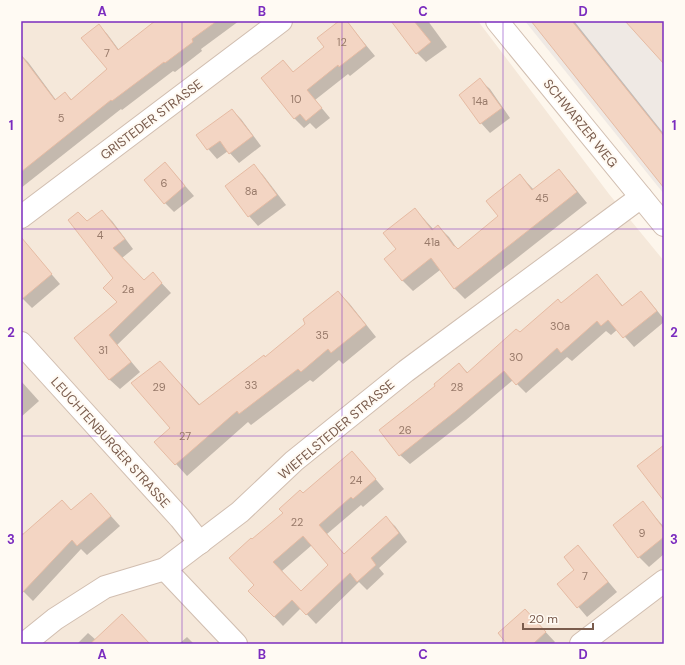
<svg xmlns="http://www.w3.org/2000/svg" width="685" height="665" font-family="'DM Sans',sans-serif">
<rect width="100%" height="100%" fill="#fdf6ec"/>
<polygon fill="#f5e8da" points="21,21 478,21 609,194 664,261 664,644 21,644"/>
<polygon fill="#efe9e4" points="525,21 664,21 664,194"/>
<g fill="#0003" fill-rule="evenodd">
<polygon points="154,21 239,21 201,49 202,51 175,72 173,71 122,110 121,109 21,188 21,55 28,62 56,100 65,93 72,100 108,69 99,25 108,35 119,50 155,22"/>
<polygon points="340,21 346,21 375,56 350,76 348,74 315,100 330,118 316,129 310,123 304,128 295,119 262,78 283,61 294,73 325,47"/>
<polygon points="393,21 428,21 447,47 426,62 417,53"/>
<polygon points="533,21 574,21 664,134 664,184"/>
<polygon points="480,80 490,89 510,118 490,133 481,123"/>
<polygon points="232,110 241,119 261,146 239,163 228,151 217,159 197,136"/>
<polygon points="165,163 194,196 174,212 165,203"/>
<polygon points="254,166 263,175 286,205 258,226 249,216"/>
<polygon points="559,170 569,181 587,203 465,299 454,288 440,270 413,291 402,280 397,250 415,209 434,230 438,226 449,237 458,250 499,216 520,175 534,190"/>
<polygon points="102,211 112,221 133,249 122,258 144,281 153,274 171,293 117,345 140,372 120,389 110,380 76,338 118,302 114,278 87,223"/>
<polygon points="27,246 60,284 32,308 21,297 21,251"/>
<polygon points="597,276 623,306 641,292 650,302 664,319 664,322 634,347 618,329 611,335 606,331 572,361 567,357 526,393 513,380 466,420 410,464 400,455 437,386 459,364 468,373 520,333 561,304"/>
<polygon points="338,292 349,303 376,337 343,364 339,360 313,382 310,380 251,425 248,422 187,476 156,442 171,428 160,362 200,405 266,358 306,325"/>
<polygon points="21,381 39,401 21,417"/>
<path d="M361,462L384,489L363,507L361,505L327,534L344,554L386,518L395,526L407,542L379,568L384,574L367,590L359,582L316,624L301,608L283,626L250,591L255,585L252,541L303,495ZM312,545L330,565L301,592L282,571Z"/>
<polygon points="91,494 120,526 87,555 81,549 33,601 21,589 21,532 24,535 72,511"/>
<polygon points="643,503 664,527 664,554 649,567 639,557 614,525"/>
<polygon points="578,546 617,592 587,617 559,584 575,570"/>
<polygon points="525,610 555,642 553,644 509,644"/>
<polygon points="88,633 96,640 149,644 77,644"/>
<polygon points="187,637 194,644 179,644"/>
</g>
<g fill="#f3d5c3" stroke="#e6bba3" fill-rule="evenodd">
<polygon points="155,21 217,21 192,39 193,42 165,63 164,62 112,101 111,100 21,172 21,55 55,100 65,92 71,100 107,69 81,38 99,24 118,50"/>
<polygon points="339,21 347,21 366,46 339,67 338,65 307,90 322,108 306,121 300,114 294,119 261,78 283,60 293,72 324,47 317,38"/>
<polygon points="391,21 414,21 431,42 416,54"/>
<polygon points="531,21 572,21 664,136 664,188"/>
<polygon points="625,21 664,21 664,64"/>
<polygon points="480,78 502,108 480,124 459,95"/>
<polygon points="232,109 253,136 229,154 220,141 207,150 196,135"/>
<polygon points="165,162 185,186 164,204 144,180"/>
<polygon points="254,164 277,195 248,217 225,186"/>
<polygon points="559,169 577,192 454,289 431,258 402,281 384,259 396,249 383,233 415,208 432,230 438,225 454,246 455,246 458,249 498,216 486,201 505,186 520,174 532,190"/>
<polygon points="102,210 125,239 113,248 144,280 153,272 162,283 109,335 131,362 109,380 74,338 117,302 103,288 113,278 68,220 78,212 87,221"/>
<polygon points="21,237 52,274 21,300"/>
<polygon points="597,274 622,306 641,291 657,311 623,338 608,320 601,326 597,321 561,353 557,348 516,385 504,371 456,411 399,456 379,430 435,386 434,384 459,363 467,373 516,329 520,332 558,299 561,303"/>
<polygon points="338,291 366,325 331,353 328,349 301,372 298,369 239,414 237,411 175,465 154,442 170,428 131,383 160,361 199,405 264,355 265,357 305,324 303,319"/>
<polygon points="664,445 664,501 637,466"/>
<path d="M352,451L376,479L353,499L351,497L319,525L344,554L386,516L399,533L371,558L376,565L357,582L350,573L306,615L292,600L274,617L248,591L254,585L229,558L251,538L252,539L283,513L279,509L300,490L303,493ZM303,536L328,565L301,591L273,562Z"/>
<polygon points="91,493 111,516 77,546 72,540 21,594 21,536 62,500 71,510"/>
<polygon points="643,501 664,529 664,537 638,558 613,525"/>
<polygon points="578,545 608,582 577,608 557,584 574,570 564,557"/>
<polygon points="525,609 546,632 533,644 507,644 498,633"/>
<polygon points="122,614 150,644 90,644"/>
</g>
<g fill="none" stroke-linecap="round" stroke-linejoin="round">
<defs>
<g id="street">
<polyline points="497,21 664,225"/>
<polyline points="21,217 281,21"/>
<polyline points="21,343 180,518 200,543"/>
<polyline points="165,569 236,644"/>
<polyline points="24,644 55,619 105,587 165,569 240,512 294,461 406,371 641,197"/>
<polyline points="581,644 664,581"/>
</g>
</defs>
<use href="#street" stroke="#d1beb0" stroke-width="24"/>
<use href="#street" stroke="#fff" stroke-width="22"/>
</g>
<path fill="none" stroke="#7b2cbf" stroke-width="1" stroke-opacity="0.55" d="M182,21V644M342,21V644M503,21V644M21,229H664M21,436H664"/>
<g text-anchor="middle" stroke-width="4" stroke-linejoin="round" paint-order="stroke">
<g font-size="11" fill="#987a6a">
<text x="342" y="46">12</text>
<text x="107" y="57">7</text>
<text x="296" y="103">10</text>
<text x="480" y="105">14a</text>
<text x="61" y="122">5</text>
<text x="164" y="187">6</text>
<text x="251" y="195">8a</text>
<text x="542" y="202">45</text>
<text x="100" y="239">4</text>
<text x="432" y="246">41a</text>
<text x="128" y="293">2a</text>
<text x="560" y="330">30a</text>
<text x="322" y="339">35</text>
<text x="103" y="354">31</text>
<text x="516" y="361">30</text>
<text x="251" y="389">33</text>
<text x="159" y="391">29</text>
<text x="457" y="391">28</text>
<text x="405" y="434">26</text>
<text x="185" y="440">27</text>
<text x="356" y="484">24</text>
<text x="297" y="526">22</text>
<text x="642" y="537">9</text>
<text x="585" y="580">7</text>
</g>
<g font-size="13" fill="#7a5c4d" stroke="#fffaf3">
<text transform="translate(151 119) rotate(-37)" y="5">GRISTEDER STRASSE</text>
<text transform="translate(581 123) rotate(51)" y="5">SCHWARZER WEG</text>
<text transform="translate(336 429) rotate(-40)" y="5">WIEFELSTEDER STRASSE</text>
<text transform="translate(111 442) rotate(48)" y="5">LEUCHTENBURGER STRASSE</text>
</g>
</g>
<rect width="685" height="665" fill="none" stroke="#fffaf3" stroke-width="44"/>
<path d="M523 623v6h70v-6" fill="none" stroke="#7a5c4d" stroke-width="2"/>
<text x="529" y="623" font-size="12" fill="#7a5c4d" stroke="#fffaf3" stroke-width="3" paint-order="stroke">20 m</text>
<rect x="22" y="22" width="641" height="621" fill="none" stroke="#7b2cbf" stroke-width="1.5"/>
<g font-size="13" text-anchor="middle" font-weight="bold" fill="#7b2cbf">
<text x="102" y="16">A</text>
<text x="262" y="16">B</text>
<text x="423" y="16">C</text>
<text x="583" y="16">D</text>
<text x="11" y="130">1</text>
<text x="674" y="130">1</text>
<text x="11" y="337">2</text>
<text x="674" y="337">2</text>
<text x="11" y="544">3</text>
<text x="674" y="544">3</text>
<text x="102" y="659">A</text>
<text x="262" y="659">B</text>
<text x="423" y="659">C</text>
<text x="583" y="659">D</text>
</g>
</svg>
